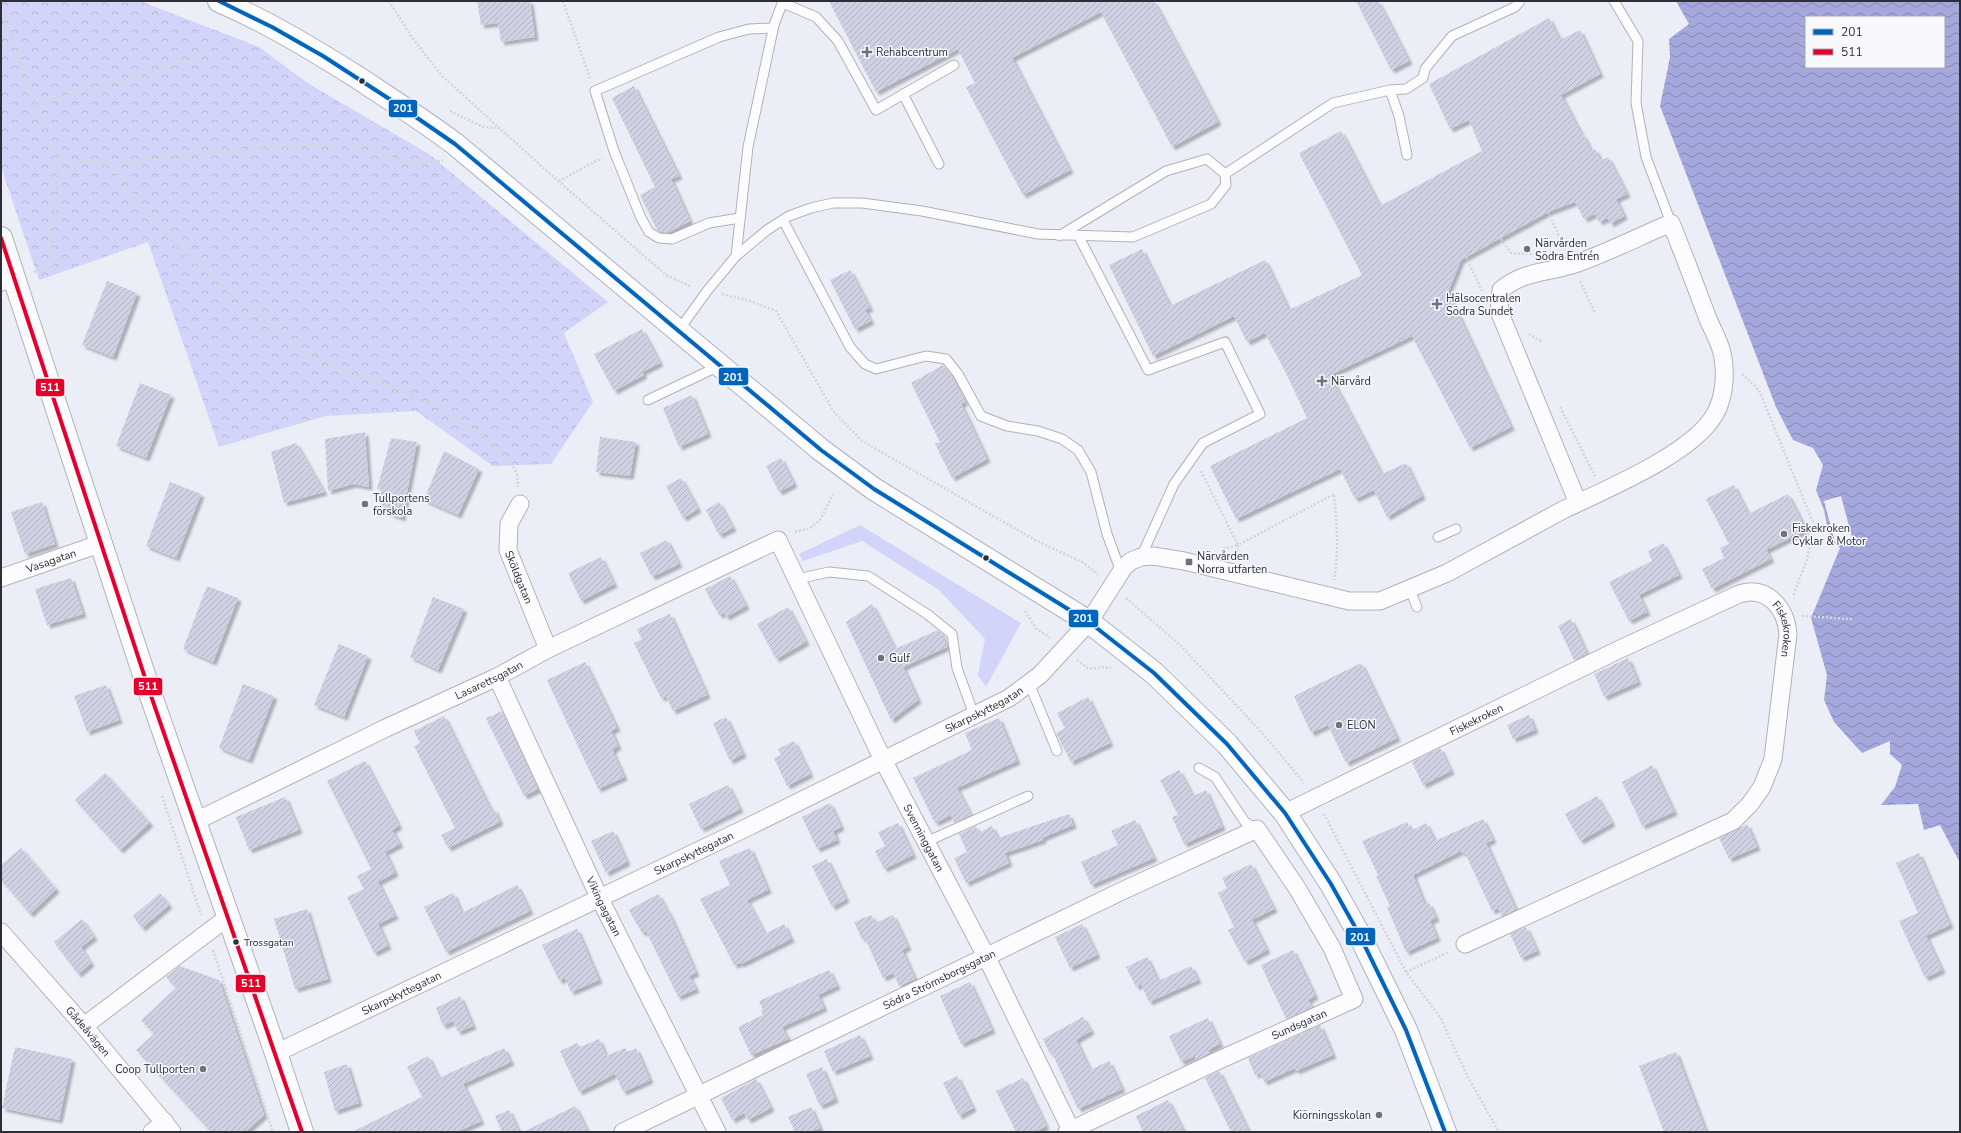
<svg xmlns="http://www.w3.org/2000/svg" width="1961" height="1133" font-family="'Nunito Sans',sans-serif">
<defs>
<pattern id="park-crowns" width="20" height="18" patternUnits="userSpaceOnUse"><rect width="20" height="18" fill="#d2d5f9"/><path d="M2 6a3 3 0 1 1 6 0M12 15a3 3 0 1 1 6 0" fill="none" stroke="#b5b7d6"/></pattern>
<pattern id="water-waves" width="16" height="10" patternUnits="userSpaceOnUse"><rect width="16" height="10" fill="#a5a8dc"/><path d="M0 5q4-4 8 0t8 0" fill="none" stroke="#8789b3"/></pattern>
<pattern id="building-hatch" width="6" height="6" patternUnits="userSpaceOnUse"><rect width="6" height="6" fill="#d0d1e3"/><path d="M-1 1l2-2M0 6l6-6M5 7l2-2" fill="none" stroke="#b3b4c3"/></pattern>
<filter id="shadow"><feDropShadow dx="3.5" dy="3.5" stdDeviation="1" flood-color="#0004"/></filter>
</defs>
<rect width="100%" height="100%" fill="#eceef7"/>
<polygon fill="#d2d5f9" points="860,525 1021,623 986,687 978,675 985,639 939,590 862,541 803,561 799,554"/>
<polygon fill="url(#park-crowns)" points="1,1 140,1 259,47 309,84 429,154 608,302 564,333 593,402 551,464 493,466 416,411 326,416 219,447 148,242 39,280 1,167"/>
<path fill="url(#water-waves)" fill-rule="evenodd" d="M1676,1H1960V863L1940,825L1924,830L1918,804L1881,805L1895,787L1902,765L1890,754V741L1862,753L1834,722L1824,700L1827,675L1811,618L1840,548L1834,543L1827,525L1824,510L1816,490L1823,465L1813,448L1793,440L1776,407L1660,106L1670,57L1669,39L1689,24ZM1806,17H1944V67H1806Z"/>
<polygon fill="#eceef7" points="1841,496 1853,541 1836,546 1824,501"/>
<g fill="url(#building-hatch)" filter="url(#shadow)">
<polygon points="477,1 530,1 535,37 501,42 498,23 481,25"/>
<polygon points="829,1 1154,1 1218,122 1172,147 1101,12 1012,58 1070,170 1023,195 966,87 975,83 958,49 876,92"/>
<polygon points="1356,1 1378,1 1409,61 1391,70"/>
<polygon points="1549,18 1560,40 1580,30 1600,74 1561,95 1582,135 1583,134 1591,151 1595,149 1601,161 1608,157 1627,194 1616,199 1624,216 1610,224 1608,218 1599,222 1595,214 1584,219 1575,202 1548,212 1461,260 1448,292 1511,427 1470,448 1412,336 1330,375 1382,474 1406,463 1422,496 1387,517 1374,490 1355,499 1340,469 1236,519 1210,466 1307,418 1285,371 1265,333 1247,342 1234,316 1153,356 1109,265 1142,249 1170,306 1265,260 1289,310 1362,275 1299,153 1341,131 1380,206 1482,151 1469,120 1450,129 1429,84"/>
<polygon points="634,86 679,176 671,179 690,221 667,233 657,230 640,195 655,187 612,98"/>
<polygon points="850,270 870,308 865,310 871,321 855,329 830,280"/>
<polygon points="107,281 137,293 113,357 82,345"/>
<polygon points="642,329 660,363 642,372 644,375 614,391 594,354"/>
<polygon points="943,365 950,374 965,402 961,404 987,459 952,478 935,444 940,442 911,383"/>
<polygon points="140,383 171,395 146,458 116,446"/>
<polygon points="692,395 708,434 679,447 663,408"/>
<polygon points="365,432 369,487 353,484 328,491 325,439"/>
<polygon points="600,437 636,442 630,476 596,472"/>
<polygon points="391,438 417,442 402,518 380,510 381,490 377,489"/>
<polygon points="296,443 324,492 284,503 271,452"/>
<polygon points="444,451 479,469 458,515 424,500"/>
<polygon points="781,458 794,484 779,492 766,466"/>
<polygon points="681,478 698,509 683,518 666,486"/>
<polygon points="170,482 201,494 176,558 146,546"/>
<polygon points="1734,485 1748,514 1788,494 1806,530 1766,550 1771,559 1712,589 1702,569 1724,558 1720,548 1729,544 1706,499"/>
<polygon points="42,502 55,544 25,554 11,512"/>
<polygon points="719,502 733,528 719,535 706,510"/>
<polygon points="667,540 679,564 652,577 640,553"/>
<polygon points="1663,543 1679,575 1639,595 1647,612 1629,621 1609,582 1652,561 1648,551"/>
<polygon points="601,557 614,584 581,601 568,573"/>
<polygon points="730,576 746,606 726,617 724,613 719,615 705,589"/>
<polygon points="71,578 83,614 47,625 35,589"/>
<polygon points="207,586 238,598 213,662 183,649"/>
<polygon points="433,597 464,609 438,670 410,657"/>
<polygon points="872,604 895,649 938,630 941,633 947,647 903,667 918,700 891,720 846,622"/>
<polygon points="788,607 806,642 776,659 757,624"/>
<polygon points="670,614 707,695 673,711 666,696 661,698 634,643 642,639 637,629"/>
<polygon points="1571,619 1587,654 1574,660 1558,626"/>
<polygon points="339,644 368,656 344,717 314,705"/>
<polygon points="1628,658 1638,682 1604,697 1594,674"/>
<polygon points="585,662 617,728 611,731 618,746 612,750 624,777 598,789 547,680"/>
<polygon points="1361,663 1397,738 1346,763 1328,725 1311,733 1294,696"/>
<polygon points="243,684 274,696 249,760 219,748"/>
<polygon points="106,685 119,720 87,732 74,696"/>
<polygon points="1088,697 1110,743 1071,762 1056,733 1065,728 1057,713"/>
<polygon points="502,711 538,789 524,796 486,718"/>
<polygon points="1529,715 1535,730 1513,739 1507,725"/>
<polygon points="444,716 491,810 494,809 500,822 448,848 441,835 455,828 414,746 420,743 414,731"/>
<polygon points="726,717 743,754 730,761 713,723"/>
<polygon points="999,718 1017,761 957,788 971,815 954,823 951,815 935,823 913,778 972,750 965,733"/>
<polygon points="794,741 810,774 787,786 774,758 781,755 778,749"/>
<polygon points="1440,748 1451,771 1423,785 1412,762"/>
<polygon points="365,761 399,826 392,830 400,844 385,852 395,873 378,882 395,916 378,924 388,946 374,953 347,897 364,889 357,876 371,869 327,781"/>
<polygon points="1652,765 1674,812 1642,826 1622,782"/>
<polygon points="1179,770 1193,796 1206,790 1222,827 1184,844 1172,817 1178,815 1160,780"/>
<polygon points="105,773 150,823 120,850 75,800"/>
<polygon points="728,785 740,809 701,829 689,804"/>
<polygon points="1597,796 1612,823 1580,841 1565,814"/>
<polygon points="285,797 299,830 249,850 236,817"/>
<polygon points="830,803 841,827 833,831 837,840 817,849 802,817"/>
<polygon points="1069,814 1073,825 1042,838 1043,840 1005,853 1009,863 966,883 954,858 967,852 959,834 976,826 979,833 992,826 998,838"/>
<polygon points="1483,819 1493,840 1486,843 1516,910 1502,916 1498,908 1492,911 1465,853 1463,854 1461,851 1413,875 1425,905 1429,903 1436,918 1430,921 1437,938 1406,952 1387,907 1390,906 1376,876 1378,875 1362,841 1407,822 1411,831 1426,823 1435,841"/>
<polygon points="1135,820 1154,858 1091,885 1081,862 1118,845 1111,831"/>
<polygon points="898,823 913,855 884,869 875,851 885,846 878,832"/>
<polygon points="1747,824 1757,847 1729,859 1719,838"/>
<polygon points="613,831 627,862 606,873 591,841"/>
<polygon points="21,848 56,889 30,914 1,880 1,865"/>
<polygon points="750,848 768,890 747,900 765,934 784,924 791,939 741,964 740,963 734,965 700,899 730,885 719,861"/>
<polygon points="1919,853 1950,925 1926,936 1942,970 1925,978 1899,921 1918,913 1896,863"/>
<polygon points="827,859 846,899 832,907 812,866"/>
<polygon points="1251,864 1274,909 1252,920 1267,950 1245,962 1228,930 1234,927 1218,893 1227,888 1222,878"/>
<polygon points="517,885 530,911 446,952 424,907 453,893 462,913"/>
<polygon points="160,893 169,905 142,928 133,916"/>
<polygon points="658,894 671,917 696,973 689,976 696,989 678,997 646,931 642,933 629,910"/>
<polygon points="307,909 328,979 295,989 274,919"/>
<polygon points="871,915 875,923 893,915 908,947 902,950 915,979 899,986 893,973 883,978 865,938 862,939 854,922"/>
<polygon points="82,919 94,937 81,947 91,963 78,974 54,942"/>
<polygon points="1082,924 1097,955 1070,968 1055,937"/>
<polygon points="1526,927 1537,951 1521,958 1510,934"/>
<polygon points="577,929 599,980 571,992 565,978 559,981 542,945"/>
<polygon points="1293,950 1315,996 1308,1000 1312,1007 1286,1019 1261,965"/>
<polygon points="1147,957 1158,981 1191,966 1198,980 1149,1002 1141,984 1136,987 1126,967"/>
<polygon points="180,966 219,980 264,1115 245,1132 211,1132 136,1050 154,1034 141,1020 176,988 166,977"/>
<polygon points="829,970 837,986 818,995 824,1008 782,1027 788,1039 751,1055 738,1027 763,1015 761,1010 763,1010 759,1001"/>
<polygon points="970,982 992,1030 961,1044 940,996"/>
<polygon points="460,996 473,1026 458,1032 453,1021 443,1026 436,1008"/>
<polygon points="1083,1017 1091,1031 1076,1040 1090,1070 1109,1061 1122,1089 1078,1109 1052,1053 1050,1054 1043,1039"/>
<polygon points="1208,1018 1220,1044 1208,1050 1210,1053 1196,1060 1195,1056 1181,1062 1169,1036"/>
<polygon points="1320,1025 1333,1055 1296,1071 1295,1068 1264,1082 1260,1073 1255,1075 1248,1058"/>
<polygon points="860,1035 870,1056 833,1072 824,1051"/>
<polygon points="599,1039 606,1056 625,1048 627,1052 636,1048 650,1080 623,1092 615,1074 579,1092 560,1051 577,1043 580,1047"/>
<polygon points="15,1047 72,1059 59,1120 2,1108"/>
<polygon points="504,1048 511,1062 463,1084 481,1121 457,1132 352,1132 422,1097 407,1067 428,1056 439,1078"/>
<polygon points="1676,1052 1706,1132 1664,1132 1639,1066"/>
<polygon points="347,1064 359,1103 335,1111 324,1072"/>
<polygon points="822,1067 835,1099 820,1106 806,1074"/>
<polygon points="1219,1071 1249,1132 1231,1132 1205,1078"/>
<polygon points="957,1076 973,1108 959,1116 943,1083"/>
<polygon points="1023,1078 1046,1126 1035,1132 1016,1132 996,1091"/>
<polygon points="756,1079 771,1108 748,1120 744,1113 732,1120 721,1098"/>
<polygon points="1168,1100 1184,1132 1143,1132 1136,1116"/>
<polygon points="575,1106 588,1132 523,1132"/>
<polygon points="811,1107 820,1128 810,1132 795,1132 788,1117"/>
<polygon points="509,1110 519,1132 502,1132 495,1116"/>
</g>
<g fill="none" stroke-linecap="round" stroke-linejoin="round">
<defs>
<g id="service">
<polyline points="1614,1 1638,41 1636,103 1646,157 1671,223"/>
<polyline points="783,3 816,17 838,41 876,110 954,65"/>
<polyline points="1390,90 1399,116 1407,155"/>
<polyline points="903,94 939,164"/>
<polyline points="1225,174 1333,103 1390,90 1406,89 1423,78 1425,69 1452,36 1515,7 1520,1"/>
<polyline points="740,218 709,223 672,239 659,238 649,232 641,218 614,151 595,91 719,37 749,29 773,28"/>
<polyline points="783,220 850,347 865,364 876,369 926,356 946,359 958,374 981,416 1007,426 1038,431 1062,439 1078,450 1091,472 1107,534 1121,572"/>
<polyline points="1079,237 1148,370 1225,342 1260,414 1203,443 1174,484 1141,557"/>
<polyline points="736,256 748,147 774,25 783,1"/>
<polyline points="679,330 707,291 736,256 767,230 789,216 811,208 833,203 862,203 922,211 1038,234 1133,237 1211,204 1226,185 1225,174 1207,159 1166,171 1059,236"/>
<polyline points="648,400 719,366"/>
<polyline points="1438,537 1456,529"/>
<polyline points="797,579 829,572 868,576 927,614 952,634 957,668 974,715"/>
<polyline points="1410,590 1417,607"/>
<polyline points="1029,683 1057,751"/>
<polyline points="1199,768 1215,777 1245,822 1257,829"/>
<polyline points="926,842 1028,796"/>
</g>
<g id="minor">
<polyline points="1,282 15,278"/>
<path id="s1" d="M520,504L509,524L508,550L548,649"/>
<path id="s2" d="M1,578L102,543"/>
<path id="s3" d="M497,677L599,897L717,1132"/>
<path id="s4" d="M1285,813L1616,651L1739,594C1767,585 1786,608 1788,634L1773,759L1762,787L1750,804L1733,821L1465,944"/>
<path id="s5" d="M196,821L386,728L497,677L548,649L778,540L883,760L987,958L1071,1130"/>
<path id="s6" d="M1,932L84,1026L172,1132"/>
<polyline points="84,1026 228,917"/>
<path id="s7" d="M276,1053L748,827L1009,698L1040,675L1089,622L1124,567L1131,561L1141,557L1153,556L1184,561L1349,601H1380L1447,573L1563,510C1604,490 1693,454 1715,414C1724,398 1726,376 1723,358C1722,346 1713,331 1708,319C1696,287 1684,255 1671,223C1640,236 1605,254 1572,265C1546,273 1523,271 1501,290L1499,311L1578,503"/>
<polyline points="152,1132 165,1122"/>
<path id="s8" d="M623,1132L1124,890L1257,829L1297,888L1332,948L1354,999L1215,1062L1067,1132"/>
</g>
<polyline id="secondary" points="1,238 149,690 276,1053 302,1132"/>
<path id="trunk" d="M219,1C268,22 312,49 357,77C390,99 423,120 455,144L821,450L874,489L1089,622L1154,673L1227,744L1285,813L1331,884L1359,934L1406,1030L1445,1132"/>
</defs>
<use href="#service" stroke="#b1b2b9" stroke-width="11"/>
<use href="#minor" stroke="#b1b2b9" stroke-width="19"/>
<use href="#secondary" stroke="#b1b2b9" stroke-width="24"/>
<use href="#trunk" stroke="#b1b2b9" stroke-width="24"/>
<g stroke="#d5d5d8" stroke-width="2.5" stroke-dasharray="2 2" stroke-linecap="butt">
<polyline points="389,1 411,36 441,75 549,173 666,275 692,287"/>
<polyline points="563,1 590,78"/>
<polyline points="1,4 49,142 58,157 56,208 50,223 53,266 33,272"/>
<polyline points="36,105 202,56"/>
<polyline points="450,111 483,127 500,128"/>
<path d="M58,157C74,163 98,157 111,168C132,193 152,221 175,245C194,265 216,281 237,298C260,317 282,336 307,352C332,368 362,376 390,387C432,403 494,431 516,472C518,476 517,482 518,487"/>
<polyline points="106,163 237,150 346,143 408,163 443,161"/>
<polyline points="559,181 602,158"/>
<polyline points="1548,212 1565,249"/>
<polyline points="1501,239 1511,253 1532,254"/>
<polyline points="1466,257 1482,291"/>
<polyline points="1580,281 1595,313"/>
<polyline points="722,294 750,301 776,311 834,412 862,441 1035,540 1084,563 1098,575"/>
<polyline points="1529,334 1543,342"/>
<polyline points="1742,374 1759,390 1814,525 1807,559 1793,596"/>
<polyline points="1560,407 1595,476"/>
<polyline points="1201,471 1238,545 1223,549"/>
<polyline points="795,532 810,528 820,520 833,494"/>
<path d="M1236,555L1238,545L1334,494C1337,523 1339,551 1334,580"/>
<polyline points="1126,598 1180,645 1265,736 1304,783"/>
<polyline points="1025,611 1036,628 1050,638"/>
<polyline points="1802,616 1852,619"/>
<polyline points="1077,660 1089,669 1102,667 1111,668"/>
<polyline points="162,796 201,915"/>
<polyline points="1324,814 1406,972 1440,1017 1468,1077 1499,1132"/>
<polyline points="213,950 273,1132"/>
<polyline points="1406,972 1449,952"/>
</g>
<use href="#service" stroke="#fcfcfe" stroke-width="9"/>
<use href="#minor" stroke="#fcfcfe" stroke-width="17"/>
<use href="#secondary" stroke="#fcfcfe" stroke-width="22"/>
<use href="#trunk" stroke="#fcfcfe" stroke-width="22"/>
<defs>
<polyline id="bus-1" points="219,1 272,27 323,56 394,102 455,144 821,450 874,489 1089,622 1154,673 1227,744 1285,813 1331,884 1359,934 1406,1030 1445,1132"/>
<polyline id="bus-2" points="1,238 149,690 302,1132"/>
</defs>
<use href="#bus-1" stroke="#f7f8fd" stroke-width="7"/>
<use href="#bus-2" stroke="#f7f8fd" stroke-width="7"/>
<use href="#bus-1" stroke="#0065bd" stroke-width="4"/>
<use href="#bus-2" stroke="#e4002b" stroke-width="4"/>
</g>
<g fill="#70717a" stroke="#f7f8fd" stroke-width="1.5">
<path d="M865 46h4v4h4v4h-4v4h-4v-4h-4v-4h4z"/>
<circle cx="1527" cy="249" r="4"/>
<path d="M1435 298h4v4h4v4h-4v4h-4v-4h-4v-4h4z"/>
<path d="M1320 375h4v4h4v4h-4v4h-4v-4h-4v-4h4z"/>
<circle cx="365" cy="504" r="4"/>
<circle cx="1784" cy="534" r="4"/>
<rect x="1185" y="558" width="8" height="8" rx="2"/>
<circle cx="881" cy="658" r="4"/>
<circle cx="1339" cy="725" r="4"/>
<circle cx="203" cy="1069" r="4"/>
<circle cx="1379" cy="1115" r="4"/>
</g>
<g fill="#2d2e36" stroke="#f7f8fd" stroke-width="1.5">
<circle cx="362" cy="81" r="3.5"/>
<circle cx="986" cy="558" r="3.5"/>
<circle cx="236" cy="942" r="3.5"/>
</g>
<g text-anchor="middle" stroke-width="3" stroke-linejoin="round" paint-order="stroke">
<g font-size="10" fill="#2d2e36" stroke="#f7f8fd" text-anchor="start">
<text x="244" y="946">Trossgatan</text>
</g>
<g font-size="11" fill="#2d2e36" stroke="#f7f8fd" text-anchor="start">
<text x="876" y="56">Rehabcentrum</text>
<text x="1535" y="247">Närvården<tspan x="1535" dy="13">Södra Entrén</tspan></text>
<text x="1446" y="302">Hälsocentralen<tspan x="1446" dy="13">Södra Sundet</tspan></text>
<text x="1331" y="385">Närvård</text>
<text x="373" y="502">Tullportens<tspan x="373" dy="13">förskola</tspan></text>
<text x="1792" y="532">Fiskekroken<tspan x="1792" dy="13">Cyklar &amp; Motor</tspan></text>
<text x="1197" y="560">Närvården<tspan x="1197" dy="13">Norra utfarten</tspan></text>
<text x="889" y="662">Gulf</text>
<text x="1347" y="729">ELON</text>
<text x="195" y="1073" text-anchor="end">Coop Tullporten</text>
<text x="1371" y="1119" text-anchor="end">Kiörningsskolan</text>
</g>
<g font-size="11" fill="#2d2e36" stroke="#f7f8fd">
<text dy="4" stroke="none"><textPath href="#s2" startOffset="53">Vasagatan</textPath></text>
<text dy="4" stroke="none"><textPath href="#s1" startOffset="78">Sköldgatan</textPath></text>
<text dy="4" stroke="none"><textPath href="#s4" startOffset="572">Fiskekroken</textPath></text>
<text dy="4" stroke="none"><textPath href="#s5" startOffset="325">Lasarettsgatan</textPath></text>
<text dy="4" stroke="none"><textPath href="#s7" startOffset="787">Skarpskyttegatan</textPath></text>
<text dy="4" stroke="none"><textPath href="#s4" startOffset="213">Fiskekroken</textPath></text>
<text dy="4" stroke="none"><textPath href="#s5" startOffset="978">Svenninggatan</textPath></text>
<text dy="4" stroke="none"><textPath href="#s7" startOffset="463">Skarpskyttegatan</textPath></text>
<text dy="4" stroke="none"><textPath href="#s3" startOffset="253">Vikingagatan</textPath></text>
<text dy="4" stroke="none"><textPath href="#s8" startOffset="351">Södra Strömsborgsgatan</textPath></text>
<text dy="4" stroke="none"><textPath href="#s7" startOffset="139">Skarpskyttegatan</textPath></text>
<text transform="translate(1299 1024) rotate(-24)" y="4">Sundsgatan</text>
<text dy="4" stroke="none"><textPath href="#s6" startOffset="132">Gådeåvägen</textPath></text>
</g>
</g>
<g stroke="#f7f8fd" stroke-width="1.5">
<rect x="388" y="99" width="30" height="19" rx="4" fill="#0065bd"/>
<rect x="718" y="367" width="31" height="19" rx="4" fill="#0065bd"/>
<rect x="35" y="378" width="30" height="19" rx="4" fill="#e4002b"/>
<rect x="1068" y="609" width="31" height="19" rx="4" fill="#0065bd"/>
<rect x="133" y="677" width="30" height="19" rx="4" fill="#e4002b"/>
<rect x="1345" y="927" width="31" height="19" rx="4" fill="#0065bd"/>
<rect x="235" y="974" width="31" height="19" rx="4" fill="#e4002b"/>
</g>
<g font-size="11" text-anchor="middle" font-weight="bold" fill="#fff">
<text x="403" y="112">201</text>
<text x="733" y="381">201</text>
<text x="50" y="391">511</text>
<text x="1083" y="622">201</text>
<text x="148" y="690">511</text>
<text x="1360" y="941">201</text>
<text x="251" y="987">511</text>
</g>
<rect width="1961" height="1133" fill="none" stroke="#2d2e36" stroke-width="4"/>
<rect x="1805" y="16" width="140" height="52" fill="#f7f8fd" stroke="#a6a7ad"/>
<rect x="1813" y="29" width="20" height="6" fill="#0065bd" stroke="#a6a7ad"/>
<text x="1841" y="36" font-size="12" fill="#2d2e36">201</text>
<rect x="1813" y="49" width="20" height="6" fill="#e4002b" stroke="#a6a7ad"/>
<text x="1841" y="56" font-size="12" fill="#2d2e36">511</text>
</svg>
